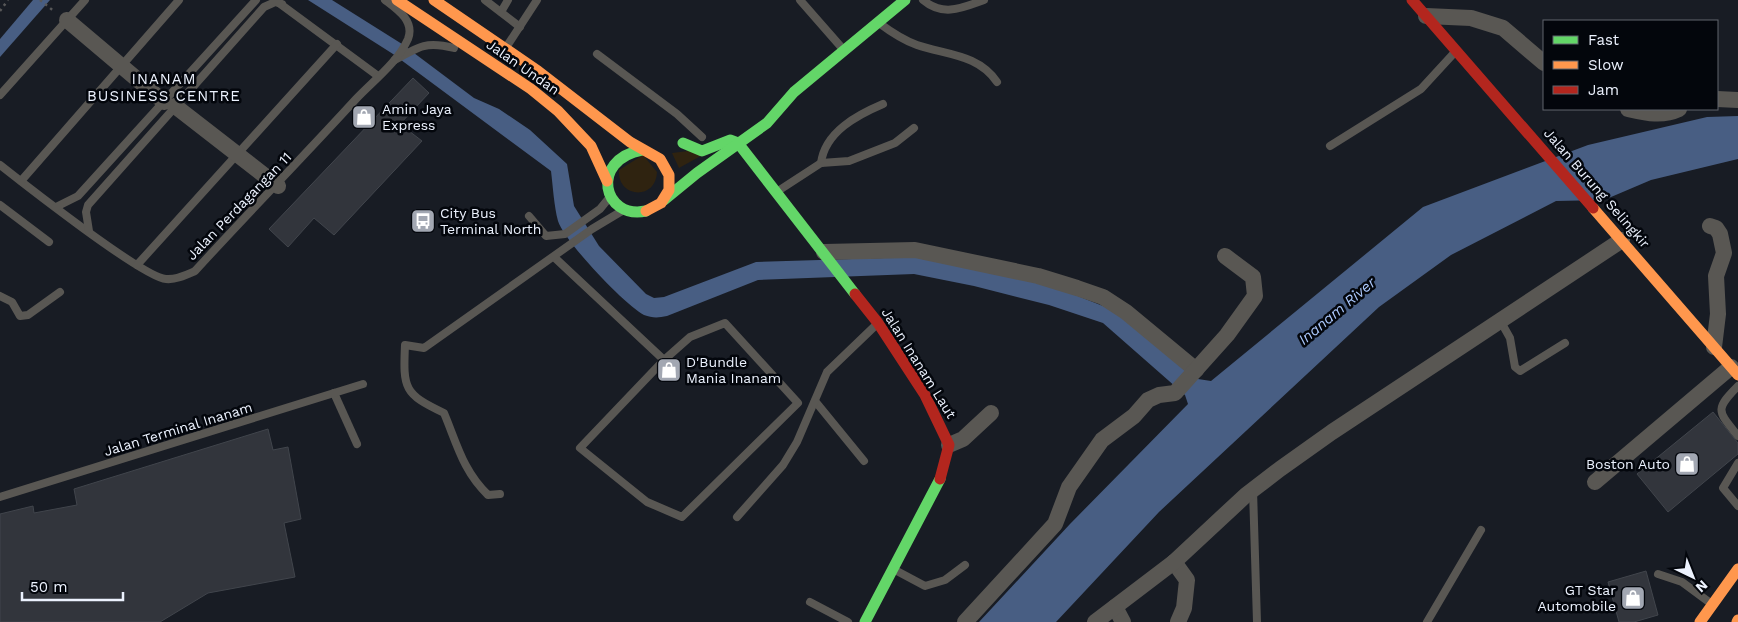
<svg xmlns="http://www.w3.org/2000/svg" width="1738" height="622" font-family="'Work Sans',sans-serif">
<rect width="100%" height="100%" fill="#181c24"/>
<g fill="#2f2310">
<polygon points="726,142 679,168 672,153 696,150"/>
<path d="M643,155L657,172C656,201 617,198 619,170Z"/>
</g>
<g fill="#485e83">
<polygon points="33,0 50,0 0,57 0,39"/>
<path d="M308,0H332L402,44L474,98L499,109L530,130L567,164L574,206L599,246L646,294L654,298L664,297L756,262L917,257L1055,287L1113,310L1198,379L1211,381L1423,207L1588,145L1707,117L1738,116V159L1651,180L1604,200L1556,201L1451,255L1379,307L1159,512L1056,622H979L1070,524L1188,404L1185,395L1103,323L1049,305L974,286L914,274L758,280L667,316C658,318 652,318 644,315C625,305 564,241 558,221C554,206 553,187 551,171L393,54Z"/>
</g>
<g fill="#32353c" stroke="#41454c">
<polygon points="413,78 429,93 400,124 422,141 334,235 314,218 288,247 269,229"/>
<polygon points="1713,412 1738,443 1738,454 1668,512 1637,474"/>
<polygon points="268,429 273,450 288,447 301,519 284,523 295,577 208,593 160,622 0,622 0,514 33,506 34,513 77,505 74,489"/>
<polygon points="1646,571 1658,615 1634,622 1619,622 1608,582"/>
</g>
<g fill="none" stroke-linecap="round" stroke-linejoin="round">
<g stroke="#585859" stroke-width="2.5" stroke-dasharray="2.5 4" stroke-linecap="butt">
<polyline points="40,0 55,12"/>
<polyline points="0,11 8,0"/>
</g>
<g stroke="#595753" stroke-width="8">
<polyline points="485,0 520,27"/>
<polyline points="800,0 842,48"/>
<path d="M923,0C943,17 962,8 984,0"/>
<polyline points="279,3 378,76"/>
<polyline points="501,12 508,0"/>
<path d="M879,23C891,32 903,40 917,45C946,55 978,54 997,82"/>
<polyline points="507,46 537,0"/>
<polyline points="597,54 677,114 702,137"/>
<path d="M395,60C419,46 427,41 454,48"/>
<polyline points="0,95 85,0"/>
<polyline points="1330,146 1421,89 1455,52"/>
<path d="M821,163C825,132 857,115 883,104"/>
<path d="M0,165C24,184 144,278 166,279C176,280 186,275 195,271C248,213 303,157 356,99C373,81 398,62 408,39C415,21 397,9 385,0"/>
<polyline points="21,181 179,0"/>
<polyline points="778,191 821,163 849,161 895,143 914,128"/>
<polyline points="0,205 49,242"/>
<polyline points="56,207 78,196 256,0"/>
<polyline points="529,216 546,236 565,234 600,209 609,198"/>
<polyline points="89,231 86,212 88,205 264,7 275,2 282,4"/>
<polyline points="554,257 664,360 690,337 725,323 798,403 682,517 647,502 580,448 664,360"/>
<polyline points="137,265 337,44"/>
<polyline points="0,296 12,302 20,316 28,315 60,292"/>
<polyline points="1501,322 1510,338 1515,367 1520,371 1565,343"/>
<path d="M1738,386C1714,410 1718,411 1738,436"/>
<polyline points="334,393 357,444"/>
<polyline points="815,401 864,461"/>
<polyline points="1738,463 1723,488 1738,506"/>
<polyline points="1253,490 1257,622"/>
<path d="M500,494L488,495C463,471 457,444 444,413C404,394 403,389 405,345L424,348L592,229L622,211"/>
<polyline points="0,497 363,384"/>
<polyline points="737,517 783,465 797,442 827,372 877,324"/>
<polyline points="895,570 925,586 945,580 965,565"/>
<polyline points="1658,574 1682,582 1709,602"/>
<polyline points="810,602 848,622"/>
<polyline points="1427,622 1481,530"/>
</g>
<g stroke="#595753" stroke-width="16">
<polyline points="1426,16 1471,18 1503,28 1544,63"/>
<polyline points="67,20 164,102"/>
<polyline points="1717,99 1738,100"/>
<polyline points="175,106 278,186"/>
<path d="M1628,109C1646,113 1662,117 1679,109"/>
<polyline points="1710,226 1716,228 1720,234 1724,253 1716,276 1718,314 1714,347"/>
<polyline points="824,252 915,250 1038,276 1077,288 1103,297 1126,312 1196,370"/>
<polyline points="949,445 963,439 991,413"/>
<polyline points="1595,482 1731,367"/>
<polyline points="1174,562 1187,580 1184,608 1178,622"/>
<polyline points="1115,607 1123,622"/>
<polyline points="965,622 1055,524 1069,487 1102,440 1134,416 1148,400 1159,395 1175,393 1227,335 1255,296 1253,277 1225,256"/>
<polyline points="1095,622 1174,562 1246,495 1280,469 1332,432 1622,240"/>
</g>
<g stroke="#63d668" stroke-width="11">
<polyline points="683,143 702,151 730,140 738,143 855,294"/>
<path d="M642,150C589,160 603,220 646,211"/>
<polyline points="664,200 697,173 767,123 794,92 905,0"/>
<polyline points="865,622 940,479"/>
</g>
<g stroke="#ff974d" stroke-width="11">
<polyline points="397,0 531,89 558,111 591,146 607,181"/>
<polyline points="434,0 538,71 630,142 660,159 669,175 669,190 661,203 646,211"/>
<polyline points="1593,208 1738,375"/>
<polyline points="1700,622 1738,569"/>
<polyline points="1737,622 1738,620"/>
</g>
<g stroke="#b3261e" stroke-width="11">
<polyline points="1412,0 1593,208"/>
<polyline points="855,294 878,323 925,395 949,445 940,479"/>
</g>
</g>
<defs>
<symbol id="shop-square" viewBox="-11 -11 22 22"><rect x="-9" y="-9" width="18" height="18" rx="4" fill="#a2a7b2" stroke="#03060c"/><path d="M-5-2.5h2.3a2.7 3.5 0 0 1 5.4 0H5L5.5 6h-11ZM-1.5-2.5h3a1.5 2.3 0 0 0-3 0Z" fill="#fff"/></symbol>
<symbol id="bus-square" viewBox="-11 -11 22 22"><rect x="-9" y="-9" width="18" height="18" rx="4" fill="#a2a7b2" stroke="#03060c"/><path d="M-5-6H5V4H4V6H2V4H-2V6H-4V4H-5ZM-3.5-4V0h7V-4ZM-3.5 1.2v1.5H-2V1.2ZM2 1.2v1.5H3.5V1.2Z" fill="#fff"/></symbol>
</defs>
<g fill-rule="evenodd">
<use href="#shop-square" x="350" y="103" width="28" height="28"/>
<use href="#bus-square" x="409" y="207" width="28" height="28"/>
<use href="#shop-square" x="655" y="356" width="28" height="28"/>
<use href="#shop-square" x="1673" y="450" width="28" height="28"/>
<use href="#shop-square" x="1619" y="584" width="28" height="28"/>
</g>
<g text-anchor="middle" stroke-width="5" stroke-linejoin="round" paint-order="stroke">
<g font-size="14" fill="#ecf2fe" stroke="#03060c">
<text transform="translate(523 67) rotate(35)" y="5">Jalan Undan</text>
<text transform="translate(1597 188) rotate(49)" y="5">Jalan Burung Selingkir</text>
<text transform="translate(239 206) rotate(-46)" y="5">Jalan Perdagangan 11</text>
<text transform="translate(919 363) rotate(58)" y="5">Jalan Inanam Laut</text>
<text transform="translate(178 429) rotate(-17)" y="5">Jalan Terminal Inanam</text>
</g>
<g font-size="14" fill="#ecf2fe" stroke="#03060c" text-anchor="start">
<text x="382" y="114">Amin Jaya<tspan x="382" dy="16">Express</tspan></text>
<text x="440" y="218">City Bus<tspan x="440" dy="16">Terminal North</tspan></text>
<text x="686" y="367">D'Bundle<tspan x="686" dy="16">Mania Inanam</tspan></text>
<text x="1670" y="469" text-anchor="end">Boston Auto</text>
<text x="1616" y="595" text-anchor="end">GT Star<tspan x="1616" dy="16">Automobile</tspan></text>
</g>
<g font-size="15" letter-spacing="1" fill="#ecf2fe" stroke="#03060c">
<text x="164" y="84">INANAM<tspan x="164" dy="17">BUSINESS CENTRE</tspan></text>
</g>
<g font-size="15" font-style="italic" fill="#abc8fc" stroke="#03060c">
<text transform="translate(1337 311) rotate(-40)" y="5">Inanam River</text>
</g>
</g>
<rect x="1543" y="20" width="175" height="90" fill="#03060c" stroke="#60646d"/>
<rect x="1553" y="36" width="25" height="8" fill="#63d668" stroke="#60646d"/>
<text x="1588" y="45" font-size="15" fill="#ecf2fe">Fast</text>
<rect x="1553" y="61" width="25" height="8" fill="#ff974d" stroke="#60646d"/>
<text x="1588" y="70" font-size="15" fill="#ecf2fe">Slow</text>
<rect x="1553" y="86" width="25" height="8" fill="#b3261e" stroke="#60646d"/>
<text x="1588" y="95" font-size="15" fill="#ecf2fe">Jam</text>
<g transform="translate(1693 577) rotate(137)" stroke="#03060c" stroke-width="4" paint-order="stroke">
<path d="M0-4L9 19L0 12L-9 19Z" fill="#ecf2fe"/>
<text y="-8" font-size="14" font-weight="bold" text-anchor="middle" fill="#ecf2fe">N</text>
</g>
<path d="M22 592v8h101v-8" fill="none" stroke="#ecf2fe" stroke-width="2.5"/>
<text x="30" y="592" font-size="15" fill="#ecf2fe" stroke="#03060c" stroke-width="4" paint-order="stroke">50 m</text>
</svg>
